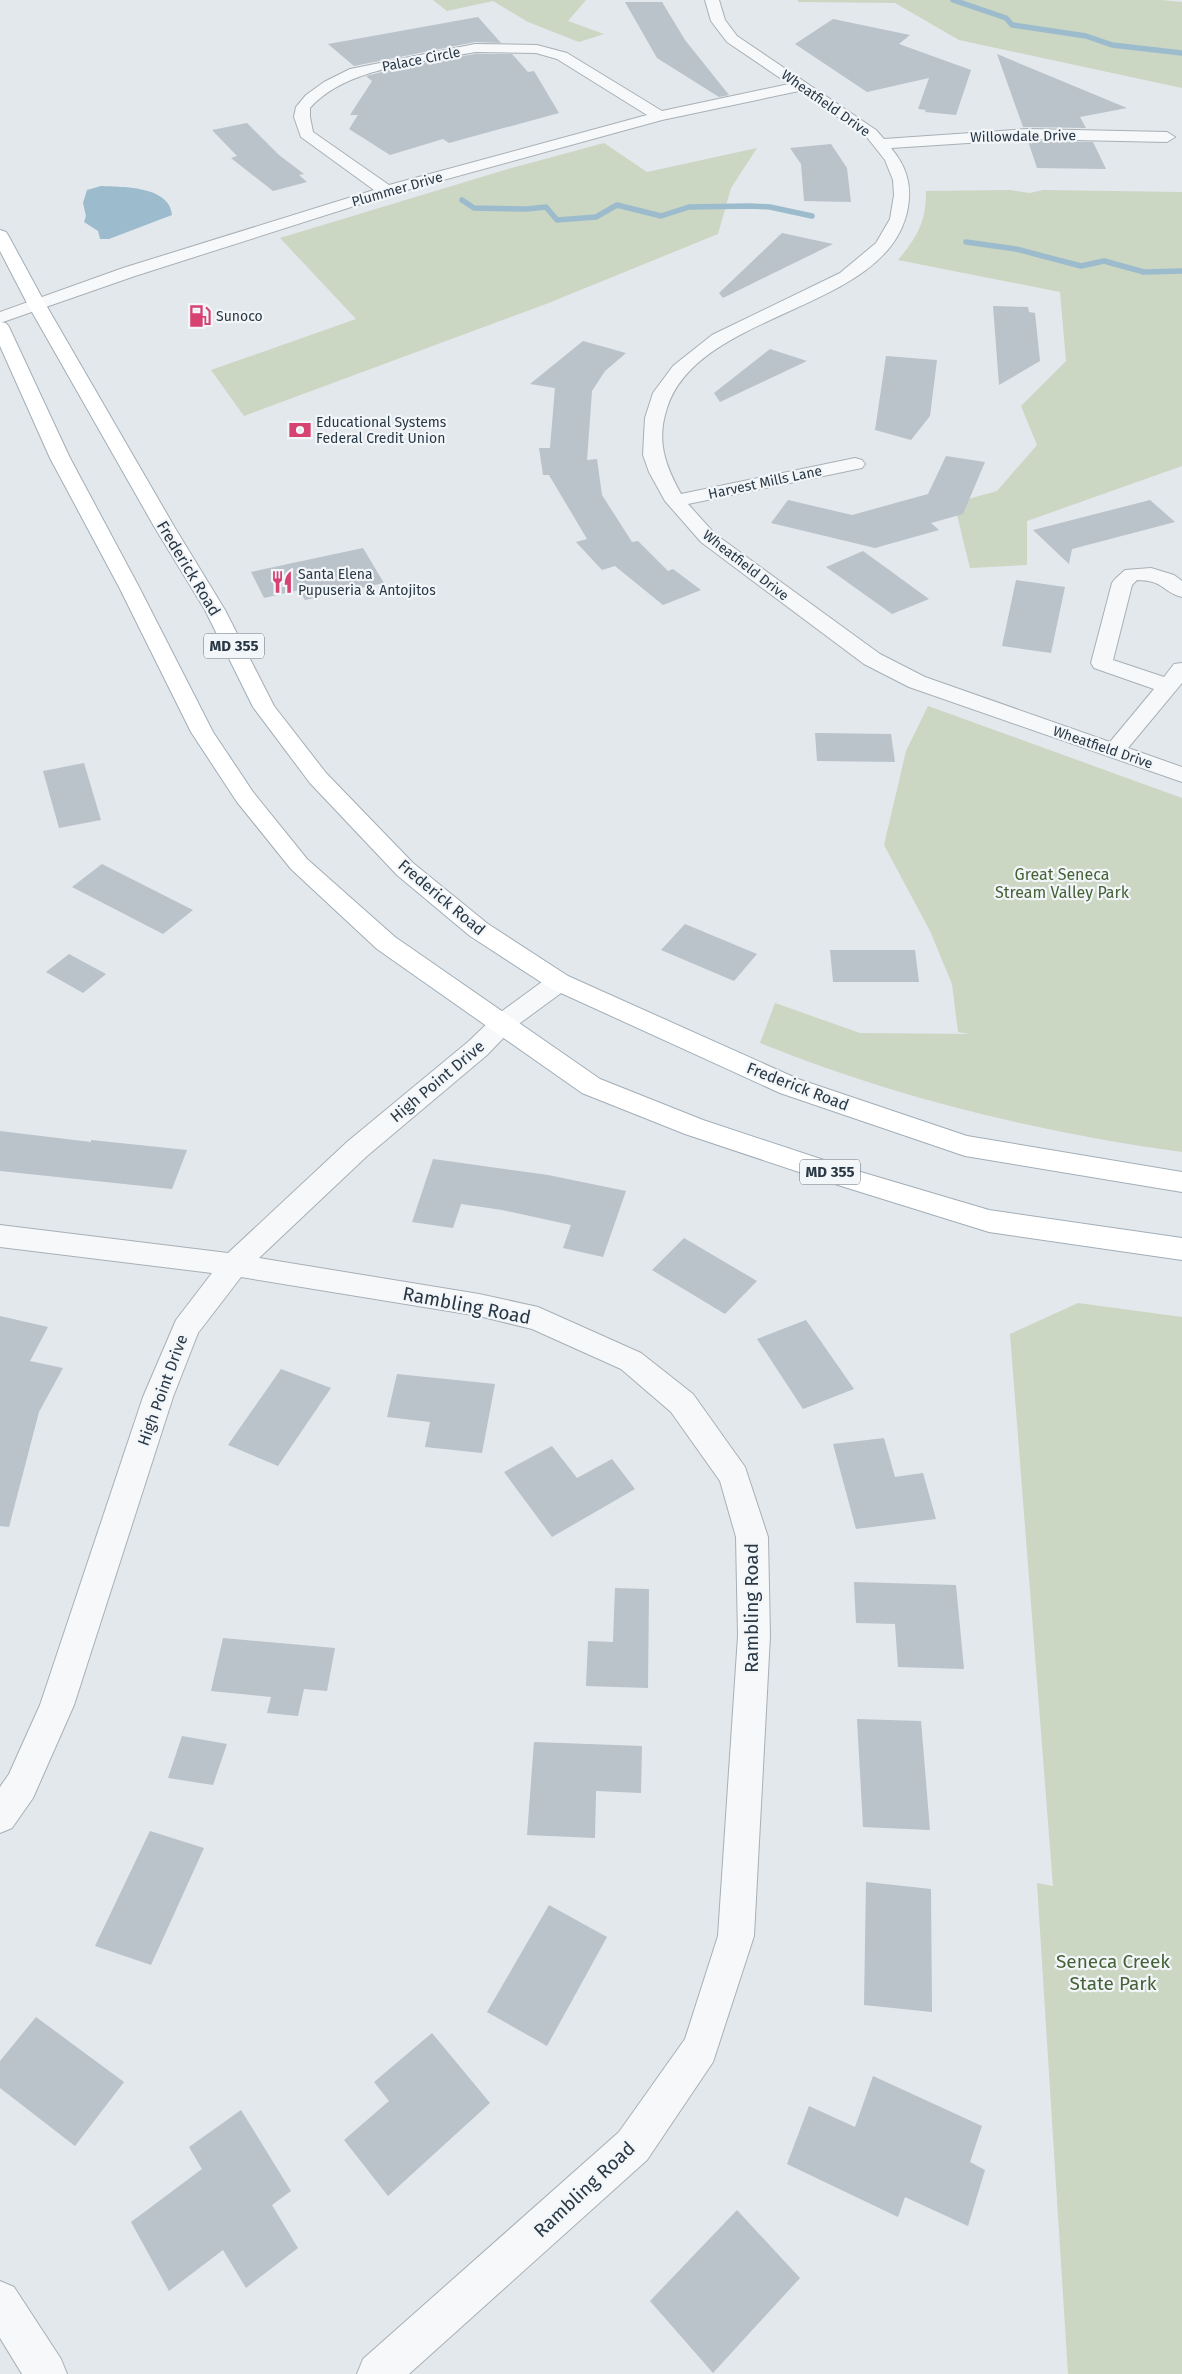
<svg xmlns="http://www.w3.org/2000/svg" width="1182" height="2374" font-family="'Fira Sans',sans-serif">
<rect width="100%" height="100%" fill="#e3e8ec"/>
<g fill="#cbd6c3">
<polygon points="433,0 586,0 568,21 604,34 579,42 528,22 493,1 447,11"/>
<polygon points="798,0 1161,0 1182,2 1182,88 959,40 895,3 798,2"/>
<polygon points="604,143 647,172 757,148 731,188 718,234 546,304 244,416 211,370 356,319 280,238 508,169"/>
<path d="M1010,190L1030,193L1043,190L1182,192V466L1027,521V565L970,568L954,503L997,491L1037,445L1021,406L1066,361L1060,292L898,260C918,236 926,222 926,191Z"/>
<path d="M928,706L1182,798V1152C1038,1132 895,1098 760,1043L775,1003L860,1033L969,1034L958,1032L952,984L930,931L884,845L906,751Z"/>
<polygon points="1078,1303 1182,1317 1182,2374 1068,2374 1037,1883 1053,1886 1010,1334"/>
</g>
<path fill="#9cbccd" d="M101,186C123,187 170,186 172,215L109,239H100L98,231L84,222L86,216L83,203L87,190Z"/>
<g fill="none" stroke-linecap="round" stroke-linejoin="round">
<g stroke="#9cbccd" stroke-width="5.5">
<polyline points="953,0 1006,18 1012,25 1086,36 1112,45 1182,53"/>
<polyline points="462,200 474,208 527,209 546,207 557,220 596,217 617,205 661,216 689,207 750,206 770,207 812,216"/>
<polyline points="966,242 1016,249 1081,266 1104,261 1144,272 1182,271"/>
</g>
</g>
<g fill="#bac2ca">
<polygon points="625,2 662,2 685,40 729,95 719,97 657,58"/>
<polygon points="478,17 501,43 475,42 354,66 328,44"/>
<polygon points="833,19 910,35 899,44 971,70 956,115 925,112 926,110 918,109 929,78 867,92 795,44"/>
<polygon points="475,54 512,54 528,72 534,71 559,113 449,143 443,139 390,155 349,129 358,115 350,115 372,81 366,76 410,65"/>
<polygon points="997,54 1127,108 1080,117 1086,128 1023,127"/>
<polygon points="247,123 279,155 304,174 299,175 307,182 273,191 231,158 237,156 212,130"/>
<polygon points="1028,141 1093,142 1106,169 1037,168"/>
<polygon points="831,144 847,168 851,202 804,201 801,164 790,148"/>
<polygon points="782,233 833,244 723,298 719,293"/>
<polygon points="993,306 1028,307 1029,312 1035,313 1040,361 999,385"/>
<polygon points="583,341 626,353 605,371 592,391 587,460 597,459 602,495 632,542 638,541 668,571 673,569 701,590 663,605 615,566 602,570 576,542 587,539 549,475 543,475 539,448 550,448 555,388 530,384"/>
<polygon points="770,349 807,361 720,402 714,393"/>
<polygon points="886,356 937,360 930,416 911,440 875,430"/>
<polygon points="946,456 985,462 963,514 931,523 939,530 875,548 771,523 788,500 852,515 928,494"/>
<polygon points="1150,500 1175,522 1072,549 1069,564 1033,530"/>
<polygon points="363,548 384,583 305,600 299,590 264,598 251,572"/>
<polygon points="863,551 929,599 892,614 826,567"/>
<polygon points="1016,580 1065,587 1051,653 1002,646"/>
<polygon points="815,733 891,734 895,762 817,761"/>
<polygon points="84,763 101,820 59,828 43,771"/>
<polygon points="102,864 193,910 163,934 72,887"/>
<polygon points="685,924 757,954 734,981 661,950"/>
<polygon points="830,950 915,950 919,982 833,982"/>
<polygon points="69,954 106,974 83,993 46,972"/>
<polygon points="0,1131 91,1142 91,1140 187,1150 172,1189 0,1171"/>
<polygon points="433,1159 548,1175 626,1191 603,1257 563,1248 571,1225 502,1210 461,1204 453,1228 412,1222"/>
<polygon points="684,1238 757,1281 725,1314 652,1270"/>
<polygon points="0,1316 48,1327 30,1361 63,1368 39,1412 9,1527 0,1526"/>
<polygon points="806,1320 854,1389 803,1409 757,1339"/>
<polygon points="281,1369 331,1388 278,1466 228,1445"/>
<polygon points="397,1374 495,1384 482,1453 425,1447 430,1422 387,1417"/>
<polygon points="884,1438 895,1477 923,1473 936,1519 856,1529 833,1444"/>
<polygon points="552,1446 577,1478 612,1459 635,1489 552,1537 504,1472"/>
<polygon points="854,1582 956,1585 964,1669 898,1667 895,1624 856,1623"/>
<polygon points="615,1588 649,1589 648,1688 586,1686 588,1641 613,1642"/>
<polygon points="223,1638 335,1648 327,1691 304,1689 298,1716 267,1713 271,1697 211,1691"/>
<polygon points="857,1719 921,1721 930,1830 863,1827"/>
<polygon points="182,1736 227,1744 213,1785 168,1778"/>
<polygon points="534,1742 642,1746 641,1793 596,1791 595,1838 527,1835"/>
<polygon points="150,1831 204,1848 151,1965 95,1946"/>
<polygon points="866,1882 931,1889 932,2012 864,2005"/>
<polygon points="549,1905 607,1937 547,2046 487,2012"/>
<polygon points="36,2017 124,2082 75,2146 0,2088 0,2061"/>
<polygon points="432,2033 490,2103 388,2196 344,2140 389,2101 374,2082"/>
<polygon points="873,2076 982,2126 970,2162 985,2170 968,2226 905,2197 898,2217 787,2164 809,2106 855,2127"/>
<polygon points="241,2110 291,2191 272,2205 298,2248 246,2288 223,2250 169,2291 131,2222 202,2169 189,2147"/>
<polygon points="737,2210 800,2278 713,2373 650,2301"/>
</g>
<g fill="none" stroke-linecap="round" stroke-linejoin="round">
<defs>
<g id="minor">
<path d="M705,0H719L725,20L737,36L876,130L884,139L1028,129L1167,132L1175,137L1167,142L1028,139L891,148C906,166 912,184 908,207C891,312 698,309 667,408C656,441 665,465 681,494L855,458L862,460L865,464L862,468L688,504L715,534L880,654L925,677L1110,742L1154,689L1094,668L1091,663L1112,583L1115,579L1125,570L1151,568L1174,575L1182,581V597C1162,592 1164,580 1137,580L1132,585L1113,660L1164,677L1174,664L1182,663V683L1128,748L1182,767V782L909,687L864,664L701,542L665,501L649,472L643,455L645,418L653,393L673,366L712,335L840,273L876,243L890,219L894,195L893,180L885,160L866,136L799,91L662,120L392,194L135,276L0,323V312L123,268L374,190L301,137L294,117L296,107L306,95L324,82L350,69L475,44L537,45L567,53L662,111L789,84L727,42L711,21ZM475,52L536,53L557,59L647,115L389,185L313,132L310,117V108C346,67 424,62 475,52Z"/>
<polygon points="559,973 568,976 572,982 568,988 512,1029 487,1055 367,1156 259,1258 479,1294 538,1307 641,1353 693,1394 745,1467 768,1537 770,1636 754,1936 713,2062 647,2160 409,2374 357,2374 363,2359 619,2132 685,2039 718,1936 738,1636 736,1537 720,1481 671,1412 621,1369 532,1329 479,1316 241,1277 198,1333 173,1397 74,1705 33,1798 12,1828 0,1833 0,1787 9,1774 40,1705 143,1397 176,1320 212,1273 0,1247 0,1225 228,1253 347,1142 469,1041 494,1017 550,976"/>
<polygon points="0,2281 14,2287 61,2359 67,2374 22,2374 0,2338"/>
</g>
<g id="major">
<polygon points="0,230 6,232 8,235 46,305 175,528 225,610 274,706 326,773 413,863 488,924 568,976 798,1079 967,1136 1182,1172 1182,1192 965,1156 780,1093 550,988 470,936 397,875 310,783 253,707 205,610 155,528 28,305 0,251"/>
<polygon points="0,322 6,323 9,327 70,458 139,587 213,732 253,792 307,859 395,937 600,1079 703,1120 854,1170 989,1210 1182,1238 1182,1260 989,1232 838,1185 685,1134 582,1093 377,949 291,869 237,802 191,732 119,587 50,458 0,346"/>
</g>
</defs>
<use href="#minor" stroke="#a7b0b7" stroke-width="2"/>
<use href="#major" stroke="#a1aeb8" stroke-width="2"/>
<use href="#minor" fill="#f6f8f9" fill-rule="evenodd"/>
<use href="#major" fill="#fff" fill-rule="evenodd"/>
</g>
<defs>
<symbol id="fuel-bare" viewBox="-9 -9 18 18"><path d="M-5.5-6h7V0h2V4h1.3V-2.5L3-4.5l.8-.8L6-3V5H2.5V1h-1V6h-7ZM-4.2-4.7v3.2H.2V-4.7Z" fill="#d64271" stroke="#f3f6f9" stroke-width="2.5" paint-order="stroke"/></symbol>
<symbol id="bank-bare" viewBox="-9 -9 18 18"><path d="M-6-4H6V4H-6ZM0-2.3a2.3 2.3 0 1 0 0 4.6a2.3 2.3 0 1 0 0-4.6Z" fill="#d64271" stroke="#f3f6f9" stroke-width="2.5" paint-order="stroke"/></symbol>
<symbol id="restaurant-bare" viewBox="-9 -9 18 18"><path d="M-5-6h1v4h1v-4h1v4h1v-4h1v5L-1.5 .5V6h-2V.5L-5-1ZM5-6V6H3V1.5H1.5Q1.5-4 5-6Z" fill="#d64271" stroke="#f3f6f9" stroke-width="2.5" paint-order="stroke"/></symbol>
</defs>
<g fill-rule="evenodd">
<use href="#fuel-bare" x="184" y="300" width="32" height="32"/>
<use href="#bank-bare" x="284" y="414" width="32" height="32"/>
<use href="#restaurant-bare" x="266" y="566" width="32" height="32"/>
</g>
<g text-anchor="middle" stroke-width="4.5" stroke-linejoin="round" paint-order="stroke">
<g font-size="14" fill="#293845" stroke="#f3f6f9">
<text transform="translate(421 59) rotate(-11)" y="5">Palace Circle</text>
<text transform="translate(826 103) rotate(35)" y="5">Wheatfield Drive</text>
<text transform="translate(1023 136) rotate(-1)" y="5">Willowdale Drive</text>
<text transform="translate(397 189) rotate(-16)" y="5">Plummer Drive</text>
<text transform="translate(765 482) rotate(-12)" y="5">Harvest Mills Lane</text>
<text transform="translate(746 565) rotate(38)" y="5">Wheatfield Drive</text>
<text transform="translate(1103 747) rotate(19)" y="5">Wheatfield Drive</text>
</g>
<g font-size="14" fill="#293845" stroke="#f3f6f9" text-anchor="start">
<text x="216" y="321">Sunoco</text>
<text x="316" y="427">Educational Systems<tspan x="316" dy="16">Federal Credit Union</tspan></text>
<text x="298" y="579">Santa Elena<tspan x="298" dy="16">Pupuseria &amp; Antojitos</tspan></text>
</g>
<g fill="#f3f6f9" stroke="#66717b" stroke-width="1">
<rect x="204" y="633.5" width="60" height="25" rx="4"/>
<rect x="800" y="1159.5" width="60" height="25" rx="4"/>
</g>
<g font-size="15" font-weight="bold" fill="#293845">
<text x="234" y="651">MD 355</text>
<text x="830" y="1177">MD 355</text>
</g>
<g font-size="16" fill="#293845" stroke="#f3f6f9">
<text transform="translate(189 568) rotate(59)" y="6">Frederick Road</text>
<text transform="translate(442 897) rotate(40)" y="6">Frederick Road</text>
<text transform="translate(437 1081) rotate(-40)" y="6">High Point Drive</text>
<text transform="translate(798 1086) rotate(21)" y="6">Frederick Road</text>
<text transform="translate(162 1390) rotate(-70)" y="6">High Point Drive</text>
</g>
<g font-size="16" fill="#456236" stroke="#f3f6f9">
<text x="1062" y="880">Great Seneca<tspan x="1062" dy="18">Stream Valley Park</tspan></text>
</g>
<g font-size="19" fill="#293845" stroke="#f3f6f9">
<text transform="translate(467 1305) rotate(11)" y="7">Rambling Road</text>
<text transform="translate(751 1608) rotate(-90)" y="7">Rambling Road</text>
<text transform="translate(584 2189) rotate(-43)" y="7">Rambling Road</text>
</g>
<g font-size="19" fill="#456236" stroke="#f3f6f9">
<text x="1113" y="1968">Seneca Creek<tspan x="1113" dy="22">State Park</tspan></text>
</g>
</g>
</svg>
